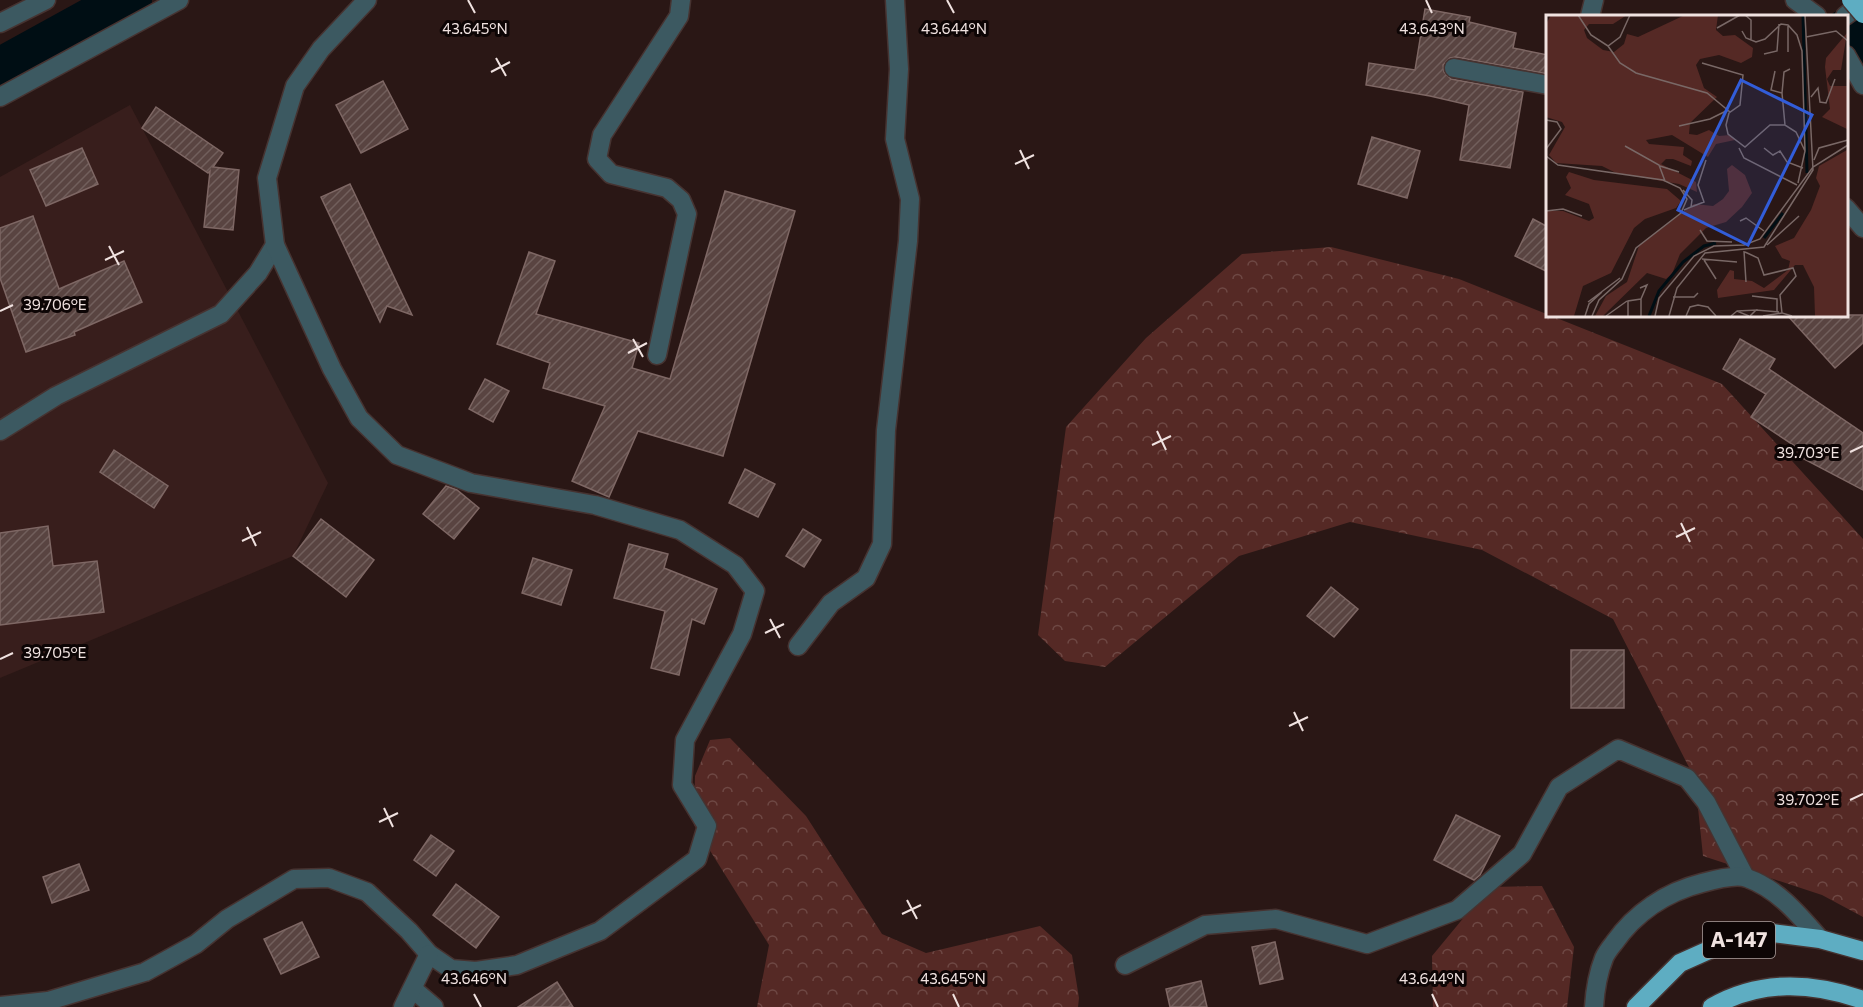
<svg xmlns="http://www.w3.org/2000/svg" width="1863" height="1007" font-family="Commissioner,sans-serif">
<defs>
<pattern id="forest-crowns" width="20" height="18" patternUnits="userSpaceOnUse" patternTransform="scale(1.5)"><rect width="20" height="18" fill="#552925"/><path d="M2 6a3 3 0 1 1 6 0M12 15a3 3 0 1 1 6 0" fill="none" stroke="#6e4844"/></pattern>
<pattern id="building-hatch" width="6" height="6" patternUnits="userSpaceOnUse" patternTransform="scale(1.5)"><rect width="6" height="6" fill="#594441"/><path d="M-1 1l2-2M0 6l6-6M5 7l2-2" fill="none" stroke="#715f5c"/></pattern>
</defs>
<rect width="100%" height="100%" fill="#2a1715"/>
<polygon fill="#381e1c" points="130,105 328,483 293,556 0,678 0,177"/>
<g fill="url(#forest-crowns)">
<polygon points="1331,247 1459,279 1722,384 1863,539 1863,917 1822,895 1703,856 1695,779 1613,619 1482,550 1350,522 1239,556 1105,667 1065,661 1038,635 1066,427 1146,338 1242,254"/>
<polygon points="730,738 806,816 882,934 926,953 1040,926 1072,955 1079,998 1078,1007 757,1007 769,945 694,825 695,776 710,740"/>
<polygon points="1542,886 1574,947 1567,1007 1433,1007 1432,956 1489,887"/>
</g>
<g fill="none" stroke-linecap="round" stroke-linejoin="round">
<g stroke="#000e14" stroke-width="46">
<polyline points="1846,32 1863,62"/>
<polyline points="0,71 129,0"/>
</g>
</g>
<g fill="url(#building-hatch)" stroke="#7e6764" stroke-width="1.5">
<polygon points="1425,9 1470,17 1469,22 1516,33 1513,48 1548,55 1548,74 1456,57 1450,58 1443,65 1444,72 1451,79 1523,92 1510,168 1460,160 1469,105 1430,96 1366,85 1369,63 1415,70"/>
<polygon points="383,81 408,129 361,153 336,105"/>
<polygon points="156,107 223,153 213,167 239,170 233,230 204,227 210,171 208,173 142,128"/>
<polygon points="1372,137 1420,151 1407,198 1358,184"/>
<polygon points="82,148 98,184 46,206 30,170"/>
<polygon points="350,184 412,315 387,306 380,322 321,197"/>
<polygon points="725,191 795,211 723,456 638,431 609,497 572,481 605,406 543,388 550,363 497,344 529,252 555,261 536,314 639,343 632,368 670,379"/>
<polygon points="33,216 59,289 124,261 142,302 74,332 75,335 26,352 0,278 0,228"/>
<polygon points="1533,219 1548,227 1548,272 1515,256"/>
<polygon points="1787,315 1863,315 1863,343 1835,368"/>
<polygon points="1740,339 1775,359 1769,369 1863,433 1863,490 1804,459 1807,454 1751,417 1766,394 1723,369"/>
<polygon points="485,379 509,391 493,422 469,409"/>
<polygon points="114,450 168,486 154,508 100,472"/>
<polygon points="745,469 775,484 758,517 729,503"/>
<polygon points="446,486 457,490 479,508 454,539 423,514"/>
<polygon points="321,519 374,560 346,597 293,556"/>
<polygon points="48,526 53,566 97,561 104,612 0,625 0,533"/>
<polygon points="803,529 821,540 804,567 786,556"/>
<polygon points="629,544 668,554 664,568 717,589 704,624 692,619 679,675 651,668 665,611 614,598"/>
<polygon points="533,558 572,570 561,605 522,593"/>
<polygon points="1331,587 1358,609 1334,637 1307,616"/>
<rect x="1571" y="650" width="53" height="58"/>
<polygon points="1456,815 1500,836 1480,875 1474,880 1434,860"/>
<polygon points="431,835 454,851 436,876 414,860"/>
<polygon points="79,864 89,890 52,903 43,877"/>
<polygon points="456,884 499,917 476,948 433,915"/>
<polygon points="302,922 319,957 281,974 264,939"/>
<polygon points="1275,942 1283,979 1260,984 1252,947"/>
<polygon points="1201,981 1207,1007 1170,1007 1166,989"/>
<polygon points="557,982 573,1007 518,1007"/>
</g>
<g fill="none" stroke-linecap="round" stroke-linejoin="round">
<defs>
<g id="minor">
<polyline points="1795,0 1817,16"/>
<polyline points="1590,16 1594,0"/>
<polyline points="1845,16 1863,3"/>
<polyline points="0,23 46,0"/>
<polyline points="1846,55 1863,85"/>
<polyline points="1454,68 1548,85"/>
<polyline points="0,97 179,0"/>
<polyline points="1846,208 1863,228"/>
<polyline points="657,355 687,214 681,200 667,188 611,174 597,159 602,135 679,16 681,0"/>
<polyline points="0,431 56,396 221,314 258,273 275,245"/>
<polyline points="798,646 831,603 866,578 882,544 886,430 908,241 910,199 895,139 899,69 895,0"/>
<polyline points="1125,965 1205,925 1276,919 1367,944 1457,910 1522,854 1559,787 1618,749 1687,778 1706,802 1745,877"/>
<polyline points="413,989 434,1007"/>
<polyline points="0,1006 48,1001 145,972 196,944 227,919 294,879 329,878 367,892 409,931 429,954 451,969 476,971 517,965 600,931 697,859 707,826 682,785 685,740 742,634 755,591 735,565 680,530 595,505 471,483 397,455 359,418 332,369 275,245 267,178 295,86 321,49 367,0"/>
<polyline points="403,1007 429,954"/>
<path d="M1594,1007C1595,991 1598,973 1604,958C1606,953 1610,948 1614,943C1635,913 1666,892 1702,883C1713,880 1736,874 1747,878C1778,889 1799,915 1820,939"/>
</g>
<g id="highway">
<polyline points="1636,1007 1680,963 1727,942 1772,933 1820,939 1863,951"/>
<path d="M1712,1007C1761,979 1812,982 1863,1000"/>
</g>
</defs>
<use href="#minor" stroke="#463331" stroke-width="21"/>
<use href="#highway" stroke="#463331" stroke-width="21"/>
<use href="#minor" stroke="#3c5961" stroke-width="18"/>
<use href="#highway" stroke="#5eadc2" stroke-width="18"/>
<defs>
<polyline id="highway-bridge" points="1851,0 1863,14"/>
</defs>
<use href="#highway-bridge" stroke="#463331" stroke-width="21" stroke-linecap="butt"/>
<use href="#highway-bridge" stroke="#5eadc2" stroke-width="18"/>
</g>
<path fill="none" stroke="#f0e2e0" stroke-width="2" d="M468,0L475,13M947,0L954,13M1426,0L1432,13M496,58L506,76M491,72L510,62M1020,150L1029,169M1015,164L1034,155M109,246L119,265M105,260L124,251M0,311L13,305M633,339L643,357M628,353L647,343M1157,431L1166,450M1152,445L1171,436M1850,452L1863,446M1681,523L1690,542M247,527L256,546M1676,537L1695,528M242,541L261,532M770,619L780,638M765,633L784,624M0,659L13,653M1294,712L1303,731M1289,726L1308,717M1850,800L1863,794M384,808L393,827M379,822L398,813M907,900L917,919M902,914L921,905M474,994L481,1007M953,994L959,1007M1432,994L1438,1007"/>
<g text-anchor="middle" stroke-width="6" stroke-linejoin="round" paint-order="stroke">
<rect fill="#0d0505" stroke="#aca09e" stroke-width="1.5" x="1703" y="922" width="72" height="36" rx="4.5"/>
<g font-size="21" font-weight="bold" fill="#f0e2e0">
<text x="1739" y="947">А-147</text>
</g>
</g>
<g transform="translate(1546 15)">
<rect width="302" height="302" fill="#2a1715"/>
<path d="M5,0H81L67,9H43L38,15L41,23L57,35L68,37L78,29L81,19L92,22L139,0H172L170,15L177,21L189,20L207,33L206,42L195,48L173,40L154,44L150,50L158,73L171,82L144,108L143,119L151,120L163,115L173,121L184,120L189,125L170,129L162,142L126,120L100,125L103,129L138,132L137,140L146,146L145,151L127,144H120L115,149L150,167L151,177L133,169L70,158L56,151L10,148L3,140L19,112L16,107L0,102V9ZM301,18L295,55H287L281,64L284,71H301V114L276,102L284,94L279,52L280,43ZM301,135V301H269L268,272L257,250H249L228,275L172,283L171,275L184,255L188,256V264L206,266L218,273L242,255L244,246L236,243L229,231L248,223L265,195L274,171L270,163L273,151ZM186,150L199,160L206,178L196,192L180,207L160,213L134,239L126,259L120,264L101,258L57,301H49L60,281L81,267L93,231L148,189L167,191L177,184L183,176L181,154ZM23,157L48,165L121,174L135,186L130,193L99,204L88,213L65,258L37,271L28,301H0V196H17L43,206L48,203L43,189L19,180L25,173L20,162Z" fill="#552925"/>
<path fill="none" stroke="#000e14" stroke-width="3" d="M257,0L261,158M218,223L237,198M103,301L113,276L137,247L158,231L170,228"/>
<path fill="none" stroke="#796866" stroke-width="1.5" d="M32,0L45,20L62,31L74,22L84,0M199,0L205,5V25M242,11V37M171,13L194,0M196,16L200,23L210,27L219,24L235,9L242,10L251,20L256,36L259,136M260,22L290,16L302,26M62,31L74,48L90,58L161,78L184,97M218,39L231,36L233,9M156,48L197,60L194,90L183,98L180,110L182,119L199,132L224,110H239L250,117L259,136L252,168M229,56L225,75L236,78M265,82L272,73L274,87L280,88L289,64M0,105L11,107L15,114L0,134M239,110L236,78L238,57L244,54M133,111L164,104L182,95M79,131L113,150L119,166M193,133L198,143L251,170M218,133L227,140L234,136L241,147L257,153M0,141L12,150L117,165L134,173L141,184L135,198L90,233L76,264L53,285L46,301M268,145L273,133L302,125M114,151L133,157M137,175L146,185L145,192L138,195M145,192L158,187L152,170L160,145M0,196L17,194L36,201M194,206L200,203L218,216M154,215L161,226L186,227M221,230L253,201M198,236L200,267M199,237L212,243L218,260L247,253L250,261L234,280L236,298L246,301M156,244L191,247M158,245L170,264M94,273L101,270L95,284V301M206,281L231,284V297M127,282H148L152,278M42,287L74,263M210,295L233,297M191,296L210,295L204,301M39,301L43,289L56,277M60,301L81,286M82,301V286L95,284M109,301L113,283L148,241L168,231L198,230L214,224L267,152L302,130M123,301L131,273L159,238L218,232L267,155L259,0M140,301L144,292L152,290L162,292L170,301M185,301L191,296L203,301M217,301L236,298"/>
<path fill="#325dd9" fill-opacity="0.15" stroke="#325dd9" stroke-width="3" d="M195,65L266,100L202,230L132,195Z"/>
<rect width="302" height="302" fill="none" stroke="#f0e2e0" stroke-width="3"/>
</g>
<g font-size="15" text-anchor="middle" fill="#f0e2e0" stroke="#0d0505" stroke-width="6" stroke-linejoin="round" paint-order="stroke">
<text x="475" y="34">43.645°N</text>
<text x="954" y="34">43.644°N</text>
<text x="1432" y="34">43.643°N</text>
<text x="55" y="310">39.706°E</text>
<text x="1808" y="458">39.703°E</text>
<text x="55" y="658">39.705°E</text>
<text x="1808" y="805">39.702°E</text>
<text x="474" y="984">43.646°N</text>
<text x="953" y="984">43.645°N</text>
<text x="1432" y="984">43.644°N</text>
</g>
</svg>
